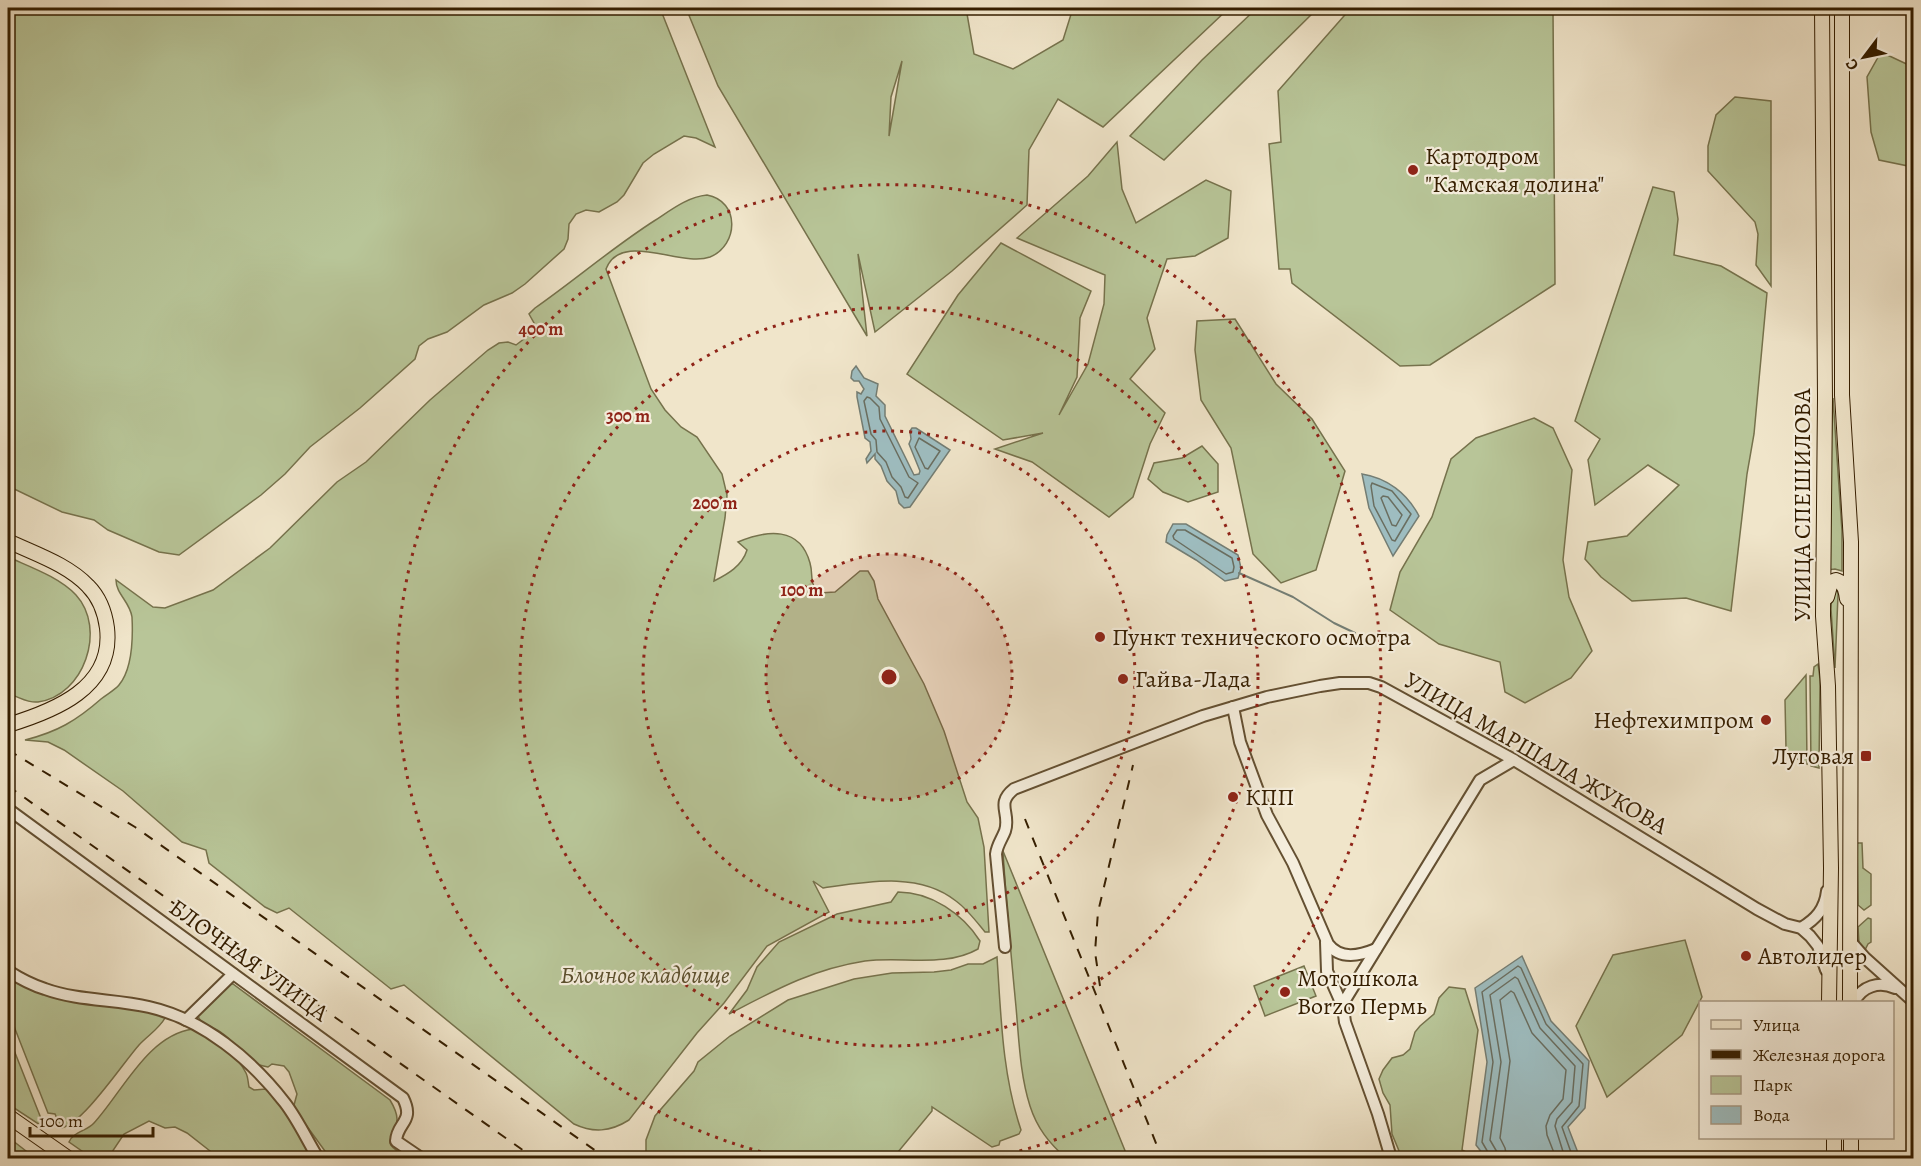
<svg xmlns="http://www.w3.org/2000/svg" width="1921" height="1166" font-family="Alegreya,serif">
<rect width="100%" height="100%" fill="#f0e5ca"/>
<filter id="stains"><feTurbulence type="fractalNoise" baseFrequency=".00333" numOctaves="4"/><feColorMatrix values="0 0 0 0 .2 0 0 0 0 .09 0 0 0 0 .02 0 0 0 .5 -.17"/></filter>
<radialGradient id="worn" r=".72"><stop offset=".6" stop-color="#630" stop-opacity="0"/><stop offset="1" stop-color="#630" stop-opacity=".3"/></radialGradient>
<g fill="#b8c598" stroke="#76724c" stroke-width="1.5" fill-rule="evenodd">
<polygon points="8,8 660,8 715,147 696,138 684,136 654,154 643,163 624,195 617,202 599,212 586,210 576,214 569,224 568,239 564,249 525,284 512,293 484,305 447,332 428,339 419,346 415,359 360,408 310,447 285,474 261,495 179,555 159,552 108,530 94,520 62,512 8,486"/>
<path d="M686,8H966L974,54L1013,69L1063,40L1073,8H1229L1103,127L1058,99L1029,150L1027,205L952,271L875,332L858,254L867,336L718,86ZM902,61L889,136L891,97Z"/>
<polygon points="1257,8 1318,8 1164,160 1130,136 1202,60"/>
<polygon points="1351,8 1550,8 1553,11 1555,284 1430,365 1400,366 1292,283 1290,269 1279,269 1269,144 1281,142 1278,91"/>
<polygon points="1881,52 1913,67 1913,167 1879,160 1871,132 1867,77"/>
<polygon points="1735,97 1771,101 1771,286 1756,265 1758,234 1755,222 1708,171 1708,146 1716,115"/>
<polygon points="1117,142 1122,189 1136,223 1206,180 1231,191 1228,238 1195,256 1167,259 1147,318 1155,349 1130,379 1165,413 1150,444 1133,497 1109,517 1032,462 995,449 1043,433 1003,440 907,374 958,295 1001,243 1091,291 1080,318 1077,377 1059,415 1088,364 1104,304 1105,275 1017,238 1088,176"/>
<polygon points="1653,187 1674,192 1678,219 1674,255 1721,266 1767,293 1754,434 1747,474 1731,611 1686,598 1632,601 1601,577 1585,559 1588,542 1627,536 1679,485 1648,465 1595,505 1588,460 1600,439 1575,421"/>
<path d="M707,195C740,201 739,245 710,257C681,268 621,230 606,269L651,389L665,410L681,427L697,437L722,474L727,495L725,518L714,581C728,574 742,566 747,550L738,542C767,530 800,526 810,563C814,577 808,581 819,593L835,592L860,571H868L874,581L878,599L924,684L944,731L967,802L978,818L984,847L989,932H985C976,921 967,909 956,901C919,871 865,882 823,888L813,881L829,912L767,946L724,1003L697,1033L629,1120C610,1132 593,1133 574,1124L404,985L391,989L289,908L277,913L265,907L209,863L206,850L182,842L123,791L64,750L48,742L25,740C57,732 76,721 101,699C107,694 115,690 119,685C133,668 133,637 132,617C130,602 116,594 116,580L153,607L165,608L213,590L270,548L337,482L366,462L430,400L488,350L499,343L508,342L516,345L533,332L534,323L529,314L535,308C575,280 612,248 654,221C671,210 687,197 707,195Z"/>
<polygon points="1235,319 1276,384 1312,419 1345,471 1316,570 1281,583 1253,554 1231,448 1201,400 1195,350 1197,321"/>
<polygon points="1833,398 1842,531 1842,571 1835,569 1827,570 1827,535"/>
<polygon points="1534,418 1553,428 1572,470 1563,560 1569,597 1592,651 1571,678 1525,703 1505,692 1500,662 1439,644 1390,610 1400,572 1432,517 1451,459 1476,438"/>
<polygon points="1202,446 1218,464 1218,492 1188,502 1163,492 1148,479 1154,463 1182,458"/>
<path d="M8,557C30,567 59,577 76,595C107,629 84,696 38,702C28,703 21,698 12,695L8,697Z"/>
<polygon points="1834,590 1838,592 1838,595 1835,668 1831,609 1832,591"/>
<polygon points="1818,664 1820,679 1819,768 1811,766 1810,676 1813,676 1814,667"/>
<polygon points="1806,675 1807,764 1790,755 1786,748 1785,700"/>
<polygon points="1857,843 1862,843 1863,868 1871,874 1871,905 1864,910 1858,905"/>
<path d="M1003,851L1128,1158H1066C1049,1143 1037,1128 1030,1106C1020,1075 1019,1040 1016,1007C1011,955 1006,903 1003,851Z"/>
<path d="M898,892C931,892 963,914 980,941L978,949C945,968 902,956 865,961C813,969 775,990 729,1014L747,990L757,967L779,942L837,914L891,902Z"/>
<polygon points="1868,918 1871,919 1871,942 1868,944 1864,952 1859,944 1858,927"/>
<polygon points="1685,940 1702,997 1682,1035 1607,1097 1576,1026 1613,955"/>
<path d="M997,957C1001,1015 1002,1074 1021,1130L1019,1134L1000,1141L999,1145L992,1147L932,1107V1111L893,1158H646V1140L655,1116L694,1071L698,1062L730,1036L788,1000L854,979L892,973L934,972L951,970L968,964H983Z"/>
<polygon points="1304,966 1316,996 1265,1016 1254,986"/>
<path d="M8,976L162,1013L165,1018C159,1029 147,1036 139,1045C123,1063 82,1125 61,1128L55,1114L48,1113L46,1108L8,1011Z"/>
<path d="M229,984H233L390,1100C393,1105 397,1112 397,1119C396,1143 376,1140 409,1158H330L298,1114L294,1105L297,1094L289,1072L284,1066L272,1064L268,1067C263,1066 258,1065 254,1062C242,1055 234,1041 222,1033C213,1026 199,1025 197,1013Z"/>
<polygon points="1449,987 1465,989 1478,1030 1462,1150 1478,1158 1402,1158 1392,1134 1390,1105 1383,1093 1379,1079 1383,1070 1392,1058 1403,1055 1410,1049 1415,1032 1420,1026 1434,1014 1439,998"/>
<path d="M193,1029C212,1037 237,1054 246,1073C248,1077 248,1082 249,1087L254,1090L266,1089C286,1108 299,1134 312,1158H216L210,1151L187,1133L175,1127L165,1128L149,1121L124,1134L108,1158H92L69,1142C73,1132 87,1131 94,1123C123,1091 148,1035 193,1029Z"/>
<polygon points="8,1035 42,1121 40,1125 8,1104"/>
<polygon points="8,1137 35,1158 8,1158"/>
</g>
<g fill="#9ebdc0" stroke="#747d73" stroke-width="1.5">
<polygon points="856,366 864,378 878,384 876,396 885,405 885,416 914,475 919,474 920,471 909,444 911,439 910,431 912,428 916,428 950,450 910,507 904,508 899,503 896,491 887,481 881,466 875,459 875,454 867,463 866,459 871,451 870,442 865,438 857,397 857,392 861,394 864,389 859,381 854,381 851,378 852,371"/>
<path d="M1362,474C1387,478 1407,493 1419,516L1393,556L1369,508Z"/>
<polygon points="1173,524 1186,524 1238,555 1241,568 1238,578 1225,581 1196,560 1166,542 1167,535"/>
<polygon points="1522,956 1551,1021 1589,1061 1585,1108 1568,1127 1580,1158 1486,1158 1476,1145 1487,1062 1475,988"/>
</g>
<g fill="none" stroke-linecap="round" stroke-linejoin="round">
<g stroke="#6a6e60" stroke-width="1.5">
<polygon points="867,397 870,398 879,407 880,419 909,477 918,483 908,498 905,497 901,487 892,477 886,462 877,452 876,440 871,434 864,401"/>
<polygon points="919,438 940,451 928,469 925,468 915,447"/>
<polygon points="1372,483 1392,491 1411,514 1395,541 1392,540 1374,506 1371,486"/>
<polygon points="1383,496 1388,497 1402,515 1396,526 1392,525 1381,498"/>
<polygon points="1177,530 1185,530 1232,558 1234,567 1233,572 1226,574 1174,539 1173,536"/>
<polyline points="1490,1158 1489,1154 1482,1142 1493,1062 1482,992 1518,966 1521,968 1546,1024 1583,1064 1579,1106 1562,1127 1573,1158"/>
<polyline points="1498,1158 1497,1152 1490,1140 1501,1062 1490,995 1515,977 1518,979 1540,1028 1575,1066 1572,1102 1557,1119 1555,1126 1565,1158"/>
<polyline points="1507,1158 1505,1148 1500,1138 1510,1061 1500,1000 1511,991 1514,993 1532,1033 1566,1070 1563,1099 1550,1115 1546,1126 1547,1135 1556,1158"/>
</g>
<polyline stroke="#747d73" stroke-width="2" points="1239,573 1293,597 1334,623 1355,633"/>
<defs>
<g id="minor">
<path d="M1233,707L1240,742L1267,815L1293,863L1328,944C1340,960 1359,956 1376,949"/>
<path d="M8,809L403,1098C415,1122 397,1122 396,1141L421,1158"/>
<path d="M1801,928C1816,919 1825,909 1827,891"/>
<polyline points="1326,942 1327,971 1343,1007"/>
<polyline points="1851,942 1865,958 1914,1002"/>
<path d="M1005,947L996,854C997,845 1002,839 1005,831C1011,813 995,804 1014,789L1203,716L1267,697L1320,686L1340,683H1369L1381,687L1514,760L1757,909L1785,924L1801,928L1810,936L1818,946L1826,970"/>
<path d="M8,971C19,978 32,985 45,989C78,1001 115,999 149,1007C203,1019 252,1060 285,1103C298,1120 307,1140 318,1158"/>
<path d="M1854,1002C1862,986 1879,981 1895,988"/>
<polyline points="186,1020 233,974"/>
<polyline points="1391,1158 1378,1114 1345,1022 1343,1007 1345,1000 1480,780 1514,760"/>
</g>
<g id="major">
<polyline points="1822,8 1825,398 1823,616 1828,686 1831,868 1829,1002"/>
<polyline points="1842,8 1842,395 1851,542 1850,1002"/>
<path d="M8,541C35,554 67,564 88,586C99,597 105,613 107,628C114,688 54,711 8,725"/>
<path d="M1827,597L1831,582L1836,580C1844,582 1846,591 1847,599"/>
<polyline points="8,1116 68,1158"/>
<polyline points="1834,1138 1834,1158"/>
<polyline points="1851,1138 1851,1158"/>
</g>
</defs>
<use href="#minor" stroke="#645032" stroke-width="14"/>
<use href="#major" stroke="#351e00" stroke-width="16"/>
<use href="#minor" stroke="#f5eedd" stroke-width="10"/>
<use href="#major" stroke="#f0e5ca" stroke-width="14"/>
<g stroke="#351e00" stroke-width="2" stroke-dasharray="10 10" stroke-linecap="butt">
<polyline points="8,750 135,827 606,1158"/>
<polyline points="8,786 534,1158"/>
<polyline points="1025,819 1162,1158"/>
<polyline points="1100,986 1095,952 1098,912 1133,765"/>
</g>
</g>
<circle cx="889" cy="677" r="123" fill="#8f2418" fill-opacity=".12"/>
<g fill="none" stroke="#8f2418" stroke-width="3" stroke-dasharray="3 6">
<circle cx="889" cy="677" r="123"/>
<circle cx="889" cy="677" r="246"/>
<circle cx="889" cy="677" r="369"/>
<path d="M787 1158A492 492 0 1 1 991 1158"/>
</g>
<g fill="#8f2418" stroke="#f5eedd" stroke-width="2">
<circle cx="1413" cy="170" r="6"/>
<circle cx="1100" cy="637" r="6"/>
<circle cx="1123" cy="679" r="6"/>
<circle cx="1766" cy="720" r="6"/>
<rect x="1860" y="750" width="12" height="12" rx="3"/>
<circle cx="1233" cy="797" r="6"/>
<circle cx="1746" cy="956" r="6"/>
<circle cx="1285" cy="992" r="6"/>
</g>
<g text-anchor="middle" stroke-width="4.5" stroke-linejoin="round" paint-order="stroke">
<g font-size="24" fill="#351e00" stroke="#f5eedd" text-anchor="start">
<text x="1425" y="164">Картодром<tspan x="1425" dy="28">"Камская долина"</tspan></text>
<text x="1112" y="645">Пункт технического осмотра</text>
<text x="1135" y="687">Гайва-Лада</text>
<text x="1754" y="728" text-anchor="end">Нефтехимпром</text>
<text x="1854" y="764" text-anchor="end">Луговая</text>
<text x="1245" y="805">КПП</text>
<text x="1758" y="964">Автолидер</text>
<text x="1297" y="986">Мотошкола<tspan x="1297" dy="28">Borzo Пермь</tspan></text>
</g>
<g font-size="24" fill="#351e00" stroke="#f5eedd">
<text transform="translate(1802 505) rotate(-90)" y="8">УЛИЦА СПЕШИЛОВА</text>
<text transform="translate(1536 753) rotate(30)" y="8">УЛИЦА МАРШАЛА ЖУКОВА</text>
<text transform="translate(249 960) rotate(36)" y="8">БЛОЧНАЯ УЛИЦА</text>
</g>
<g font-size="24" font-style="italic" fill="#5c502e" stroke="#f5eedd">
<text x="645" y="983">Блочное кладбище</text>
</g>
</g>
<circle cx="889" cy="677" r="9" fill="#8f2418" stroke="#f5eedd" stroke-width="3"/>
<g font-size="18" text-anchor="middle" font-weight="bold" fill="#8f2418" stroke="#f5eedd" stroke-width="4.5" stroke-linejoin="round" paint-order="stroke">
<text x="541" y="335">400 m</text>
<text x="628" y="422">300 m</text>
<text x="715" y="509">200 m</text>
<text x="802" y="596">100 m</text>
</g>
<rect width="1921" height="1166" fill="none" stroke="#f0e5ca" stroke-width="30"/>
<rect x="9" y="9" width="1903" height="1148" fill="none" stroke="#351e00" stroke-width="3"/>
<rect x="15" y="15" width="1891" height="1136" fill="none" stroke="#351e00" stroke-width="1.5"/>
<rect x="1699" y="1001" width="195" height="138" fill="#f5eedd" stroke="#a89b85" stroke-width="1.5"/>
<rect x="1711" y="1020" width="30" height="9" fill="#f0e5ca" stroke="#a89b85" stroke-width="1.5"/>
<text x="1753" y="1031" font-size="18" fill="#351e00">Улица</text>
<rect x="1711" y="1050" width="30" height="9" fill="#351e00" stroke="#a89b85" stroke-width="1.5"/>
<text x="1753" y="1061" font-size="18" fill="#351e00">Железная дорога</text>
<rect x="1711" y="1076" width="30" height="18" fill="#b8c598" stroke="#a89b85" stroke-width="1.5"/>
<text x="1753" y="1091" font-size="18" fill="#351e00">Парк</text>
<rect x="1711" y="1106" width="30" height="18" fill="#9ebdc0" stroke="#a89b85" stroke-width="1.5"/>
<text x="1753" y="1121" font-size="18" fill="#351e00">Вода</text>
<g transform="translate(1864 57) rotate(238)" stroke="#f5eedd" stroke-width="4.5" paint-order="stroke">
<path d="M0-4.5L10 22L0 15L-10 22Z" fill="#351e00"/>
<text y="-9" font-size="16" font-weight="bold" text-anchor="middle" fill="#351e00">С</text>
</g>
<path d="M30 1127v9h123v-9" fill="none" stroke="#351e00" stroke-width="3"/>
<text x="39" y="1127" font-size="18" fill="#351e00" stroke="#f5eedd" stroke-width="4.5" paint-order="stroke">100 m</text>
<rect width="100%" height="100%" filter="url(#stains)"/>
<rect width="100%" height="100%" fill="url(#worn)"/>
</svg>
